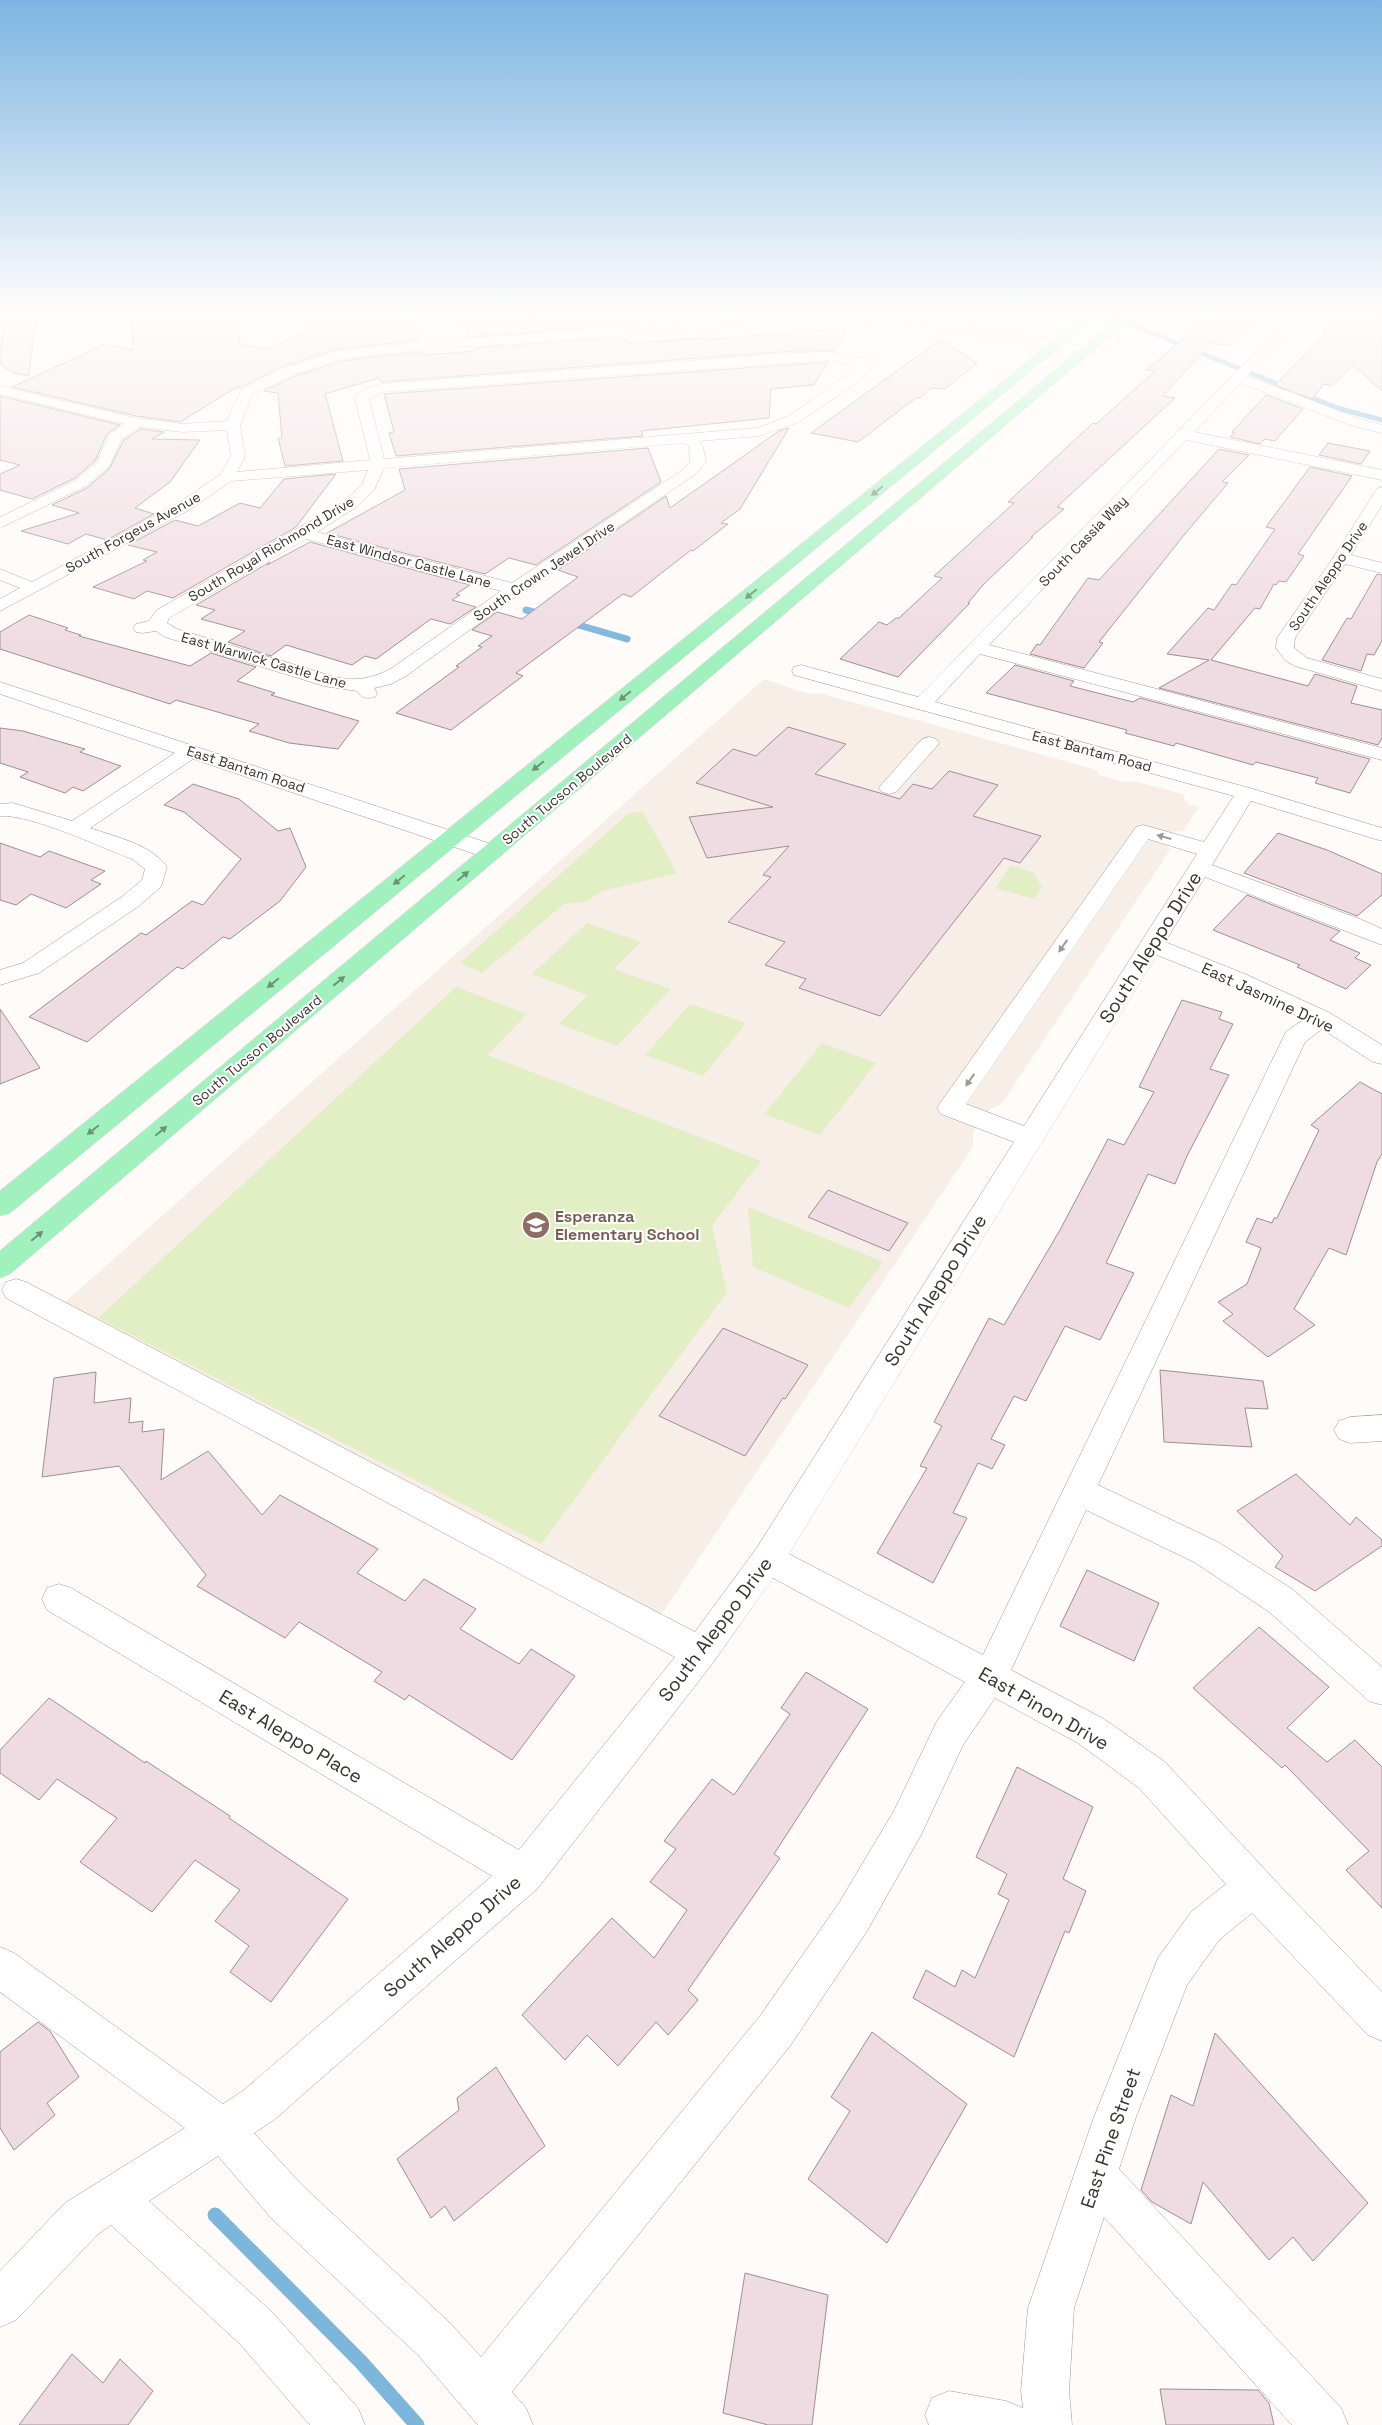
<svg xmlns="http://www.w3.org/2000/svg" width="1382" height="2425" font-family="'Space Grotesk',sans-serif">
<rect width="100%" height="100%" fill="#fffbf9"/>
<polygon fill="#f8eee8" points="764,679 799,691 810,694 819,693 1097,770 1099,775 1125,782 1134,781 1186,795 1183,798 1189,804 1199,807 1183,831 1173,832 1165,844 1170,850 1001,1105 990,1109 973,1133 973,1147 660,1617 63,1304"/>
<g fill="#e2eec4">
<polygon points="643,812 677,873 602,891 586,902 564,904 482,973 460,963 629,813"/>
<polygon points="1010,866 1033,872 1042,887 1034,899 995,888"/>
<polygon points="587,923 641,942 614,969 671,989 617,1046 559,1024 597,986 587,995 532,974"/>
<polygon points="456,987 527,1014 488,1055 761,1161 712,1226 727,1292 541,1544 98,1318"/>
<polygon points="690,1004 746,1023 703,1076 645,1055"/>
<polygon points="822,1043 876,1063 820,1135 764,1114"/>
<polygon points="748,1207 883,1262 849,1308 753,1267"/>
</g>
<g fill="none" stroke-linecap="round" stroke-linejoin="round">
<g stroke="#7cb6da" stroke-width="5">
<polyline points="1096,310 1287,388"/>
<polyline points="1301,393 1337,408 1382,420"/>
</g>
<g stroke="#7cb6da" stroke-width="7">
<polyline points="526,610 545,615"/>
<polyline points="568,622 627,639"/>
</g>
<polyline stroke="#7cb6da" stroke-width="15" points="215,2215 361,2362 417,2425"/>
</g>
<g fill="#efdbe2" stroke="#a08d94">
<polygon points="8,310 34,310 33,316 36,316 29,376 13,373 0,364 0,351"/>
<polygon points="133,310 225,310 226,314 234,313 240,344 266,349 308,332 302,310 408,310 419,340 338,349 281,367 242,387 237,387 180,422 136,416 12,387 105,344 133,350"/>
<polygon points="608,310 617,325 469,337 462,320"/>
<polygon points="1218,310 1265,310 1229,346 1211,343 1163,396 1175,398 1057,507 1064,509 1031,537 1033,537 983,585 968,603 970,603 898,677 840,659 879,622 887,625 896,618 899,618 942,578 934,576 1014,503 1008,502 1093,423 1096,424 1155,371 1146,370"/>
<polygon points="1344,310 1382,310 1382,391 1353,365 1332,386 1324,384 1312,399 1275,385 1327,332 1323,331"/>
<polygon points="847,330 834,351 793,351 381,382 379,378 325,394 343,461 285,466 278,438 282,438 278,393 264,391 293,377 340,361 421,352 424,355 475,351 474,348 623,337 627,343 705,338 707,340 794,332"/>
<polygon points="941,339 977,363 945,389 931,388 920,398 916,398 858,442 811,433"/>
<polygon points="828,362 814,385 771,389 769,418 641,431 643,436 396,456 389,433 394,432 384,394"/>
<polygon points="1266,395 1303,409 1275,441 1265,439 1260,444 1230,437 1235,433 1232,432"/>
<polygon points="0,396 120,425 107,434 95,461 75,478 32,499 0,490 0,474 20,465 0,460"/>
<polygon points="789,428 740,509 721,523 728,524 693,551 691,550 631,597 623,594 516,673 523,676 451,730 396,713 459,667 456,666 482,647 478,646 492,636 472,630 497,612 522,619 578,577 558,570 666,496 670,508 779,431"/>
<polygon points="140,429 164,432 152,439 200,440 170,482 135,508 154,514 107,540 86,534 68,544 21,531 79,513 52,505 87,488 110,468 123,441"/>
<polygon points="1328,443 1370,451 1361,464 1319,455"/>
<polygon points="648,448 661,482 536,565 509,558 485,574 327,533 405,490 399,469"/>
<polygon points="1219,449 1249,455 1222,482 1228,483 1184,535 1099,642 1103,643 1084,668 1030,654 1037,644 1040,645 1088,578 1099,580"/>
<polygon points="1310,467 1352,476 1298,554 1304,556 1286,582 1279,581 1276,585 1274,584 1260,609 1255,608 1211,660 1308,686 1315,674 1357,686 1351,703 1382,710 1382,738 1378,745 1159,688 1209,660 1167,654 1208,608 1214,610 1232,584 1236,585 1275,529 1266,527"/>
<polygon points="336,474 296,527 173,598 147,591 134,599 93,587 147,561 143,560 157,552 128,545 175,520 198,526 240,503 260,508 284,479"/>
<polygon points="310,542 470,585 456,594 460,595 452,600 476,607 450,624 431,619 376,659 365,656 352,665 286,645 271,656 228,642 245,631 201,619 215,610 196,605 270,562 267,565"/>
<polygon points="1377,574 1382,575 1382,641 1374,655 1367,654 1361,671 1322,660 1347,618 1351,619"/>
<polygon points="29,615 68,628 65,630 81,635 79,636 190,666 211,653 256,667 237,681 275,693 271,695 359,721 338,749 289,743 249,731 259,724 176,700 170,704 0,649 0,632"/>
<polygon points="1015,665 1074,681 1070,686 1133,702 1140,698 1370,759 1350,793 1315,783 1318,778 1256,762 1253,765 1176,743 1174,746 1125,733 1127,730 986,693"/>
<polygon points="788,727 846,744 815,774 900,799 913,784 932,789 949,771 998,785 973,816 1041,836 1020,863 1004,858 880,1016 799,988 806,979 765,965 785,942 728,922 771,877 763,875 789,846 707,858 689,817 773,807 696,783 733,749 756,756"/>
<polygon points="0,728 23,731 85,749 80,752 121,766 83,791 73,787 65,793 20,777 28,772 0,763"/>
<polygon points="193,784 239,799 278,831 290,828 306,867 280,901 230,939 223,937 183,969 177,967 87,1042 29,1017 141,933 146,935 192,901 203,905 241,859 184,812 164,805"/>
<polygon points="1278,833 1327,850 1382,874 1382,895 1357,916 1244,873"/>
<polygon points="0,843 40,857 49,851 105,871 91,880 101,884 66,908 31,894 16,905 0,900"/>
<polygon points="1247,895 1340,931 1330,940 1360,953 1355,958 1371,965 1346,989 1297,967 1300,965 1213,930"/>
<polygon points="1182,1000 1222,1012 1219,1019 1233,1024 1210,1069 1229,1075 1187,1156 1175,1184 1148,1174 1106,1263 1134,1273 1100,1340 1065,1326 1026,1401 1014,1396 991,1439 1005,1445 992,1469 978,1463 953,1513 967,1518 933,1583 877,1553 927,1468 920,1466 942,1426 934,1422 989,1318 1004,1325 1060,1230 1108,1139 1124,1145 1154,1092 1139,1087"/>
<polygon points="0,1009 40,1068 0,1084"/>
<polygon points="1360,1082 1382,1094 1382,1154 1377,1162 1346,1255 1329,1248 1294,1309 1315,1325 1268,1357 1223,1321 1233,1314 1218,1302 1247,1284 1261,1248 1246,1242 1257,1218 1272,1223 1274,1218 1277,1218 1319,1130 1311,1125"/>
<polygon points="828,1190 908,1223 889,1251 808,1217"/>
<polygon points="723,1328 808,1365 785,1399 783,1398 745,1456 659,1416"/>
<polygon points="1160,1370 1263,1381 1268,1409 1245,1408 1252,1447 1164,1442"/>
<polygon points="96,1372 94,1403 131,1398 129,1423 143,1421 142,1432 164,1429 161,1480 208,1451 262,1515 280,1495 378,1549 357,1573 405,1601 424,1579 476,1609 460,1629 519,1664 531,1649 575,1676 512,1760 409,1695 405,1700 374,1681 382,1672 299,1622 285,1638 197,1586 206,1575 119,1466 42,1477 54,1378"/>
<polygon points="1296,1474 1350,1525 1356,1517 1382,1540 1382,1546 1315,1591 1275,1567 1283,1556 1237,1511"/>
<polygon points="1087,1570 1159,1603 1134,1661 1060,1626"/>
<polygon points="1259,1627 1329,1687 1287,1728 1327,1762 1355,1740 1382,1767 1382,1908 1346,1870 1369,1851 1285,1765 1282,1768 1193,1688"/>
<polygon points="806,1672 868,1709 774,1854 780,1858 688,1990 698,2000 668,2035 656,2022 618,2066 587,2035 565,2060 522,2015 612,1918 654,1958 687,1910 650,1882 676,1849 664,1841 712,1779 734,1795 790,1714 781,1708"/>
<polygon points="49,1698 145,1763 146,1761 230,1816 229,1818 348,1899 271,2002 230,1972 249,1946 215,1921 240,1890 195,1860 152,1912 80,1862 117,1818 57,1779 39,1800 0,1773 0,1750"/>
<polygon points="1017,1767 1093,1807 1063,1879 1086,1891 1069,1933 1065,1931 1014,2057 913,1998 926,1970 955,1987 962,1970 975,1978 1009,1900 998,1894 1007,1874 976,1857"/>
<polygon points="38,2022 50,2031 79,2077 47,2103 55,2115 14,2150 0,2128 0,2052"/>
<polygon points="872,2032 967,2104 887,2243 808,2179 850,2111 831,2097"/>
<polygon points="1215,2033 1368,2203 1313,2261 1293,2237 1269,2260 1203,2182 1191,2224 1152,2202 1141,2190 1171,2095 1193,2106"/>
<polygon points="496,2067 545,2146 454,2221 445,2206 431,2218 397,2159 459,2110 457,2098"/>
<polygon points="745,2273 828,2295 812,2425 768,2425 723,2413"/>
<polygon points="72,2354 103,2383 120,2359 153,2391 128,2425 19,2425"/>
<polygon points="1160,2389 1258,2390 1269,2403 1274,2425 1166,2425"/>
</g>
<g fill="none" stroke-linecap="round" stroke-linejoin="round">
<defs>
<g id="minor">
<path d="M1297,310H1310L1247,376L1360,419L1382,425V433L1350,425L1241,383L1194,432L1382,470V480L1186,440L989,645L1382,748V760L980,654L935,702L1253,789L1382,828V841L1251,801L1212,865L1360,919L1382,929V945L1205,877L1165,942L1245,974L1330,1013L1382,1045V1064L1373,1062L1322,1029L1305,1042L1098,1485L1218,1542L1292,1589L1382,1667V1705L1369,1701L1268,1611L1194,1562L1086,1510L1011,1670L1104,1719L1165,1762L1282,1888L1382,1992V2041L1368,2035L1252,1913L1219,1940L1187,1985L1136,2117L1119,2169L1341,2408L1348,2425H1292L1104,2217L1074,2308L1069,2391L1072,2425H929L925,2415L932,2398L949,2391L1006,2401L1023,2408L1021,2391L1028,2308L1094,2117L1158,1958L1191,1912L1226,1884L1139,1788L1078,1743L995,1698L963,1745L921,1835L867,1931L790,2046L512,2392L526,2408L533,2425H478L418,2355L272,2219L218,2156L149,2201L272,2312L358,2408L365,2425H310L240,2344L111,2225L97,2235L16,2320L0,2327V2271L65,2203L185,2128L0,1992V1947L14,1953L223,2104L244,2090L492,1876L47,1610L42,1599L47,1588L59,1584L71,1588L519,1850L675,1657L6,1298L2,1290L6,1282L16,1279L26,1282L695,1632L756,1549L1014,1142L941,1114L937,1108L941,1102L1136,827L1143,825L1204,842L1234,796L794,675L792,671L794,667L801,665L918,697ZM1148,839L1197,854L1024,1126L966,1104ZM1157,955L1229,984L1304,1019L1286,1032L1283,1038L983,1655L789,1554ZM773,1578L965,1682L937,1721L895,1809L839,1903L760,2016L481,2357L450,2323L304,2187L254,2133L274,2120L538,1888L712,1664Z"/>
<path d="M834,311L893,313L1088,347L1095,351L1088,355L893,321L834,319L421,350L340,359L292,375L252,395L240,425L245,456L237,472L370,460L355,398L363,390L381,384L793,353L829,352L858,358L870,355L877,359L867,364L871,368L862,379L799,422L759,436L699,441L703,447L706,462L694,475L521,593L406,676L391,684L374,688L377,693L375,697C366,699 362,698 357,691L324,686L165,637L156,631L142,633L136,632L133,628L136,624L149,621L157,610L343,502L362,485L368,470L231,481L189,510L0,611V599L20,588L0,580V569L32,582L177,504L221,474L231,456L227,430L183,432L139,427L121,440L109,467L86,486L0,528V517L76,480L97,462L109,435L124,424L0,394V386L136,418L183,424L227,421L241,390L282,369L338,351L421,342ZM829,360L854,365L857,368L789,416L757,428L384,459L369,399L383,392ZM685,443L689,447L690,461L684,469L512,583L317,532L355,508L374,490L384,468ZM306,539L501,591L392,668C374,678 356,682 335,677L177,629L167,623L169,618Z"/>
<polygon points="1382,487 1382,505 1351,555 1382,563 1382,573 1345,564 1295,638 1294,648 1307,658 1382,679 1382,691 1295,666 1285,660 1276,648 1277,638 1333,558 1377,489"/>
<path d="M0,682L500,847L503,852L500,857L492,858L484,857L193,759L90,828C115,837 151,844 167,867L161,887L139,906L39,973L0,985V970L23,963L123,896L142,880L145,869L132,859C100,847 31,814 0,816V804L13,803L72,821L175,753L0,694Z"/>
<polygon points="929,737 936,739 939,743 936,747 896,792 889,794 882,792 879,788 882,784 922,739"/>
<polygon points="1382,1415 1382,1441 1350,1443 1339,1439 1334,1430 1339,1421 1350,1417"/>
</g>
<g id="major">
<polygon points="1091,310 1105,310 10,1213 0,1216 0,1191"/>
<polygon points="1127,310 1141,310 10,1274 0,1278 0,1251"/>
</g>
</defs>
<use href="#minor" stroke="#a7978d" stroke-width="1"/>
<use href="#major" stroke="#d7d6d5" stroke-width="1"/>
<use href="#minor" fill="#fff" fill-rule="evenodd"/>
<use href="#major" fill="#a1f1be" fill-rule="evenodd"/>
</g>
<defs><path id="oneway-solid" d="M-6-.8H1V-3.2L6.5 0L1 3.2V.8H-6Z" transform="scale(1.25)"/></defs>
<g fill="#6d9276">
<use href="#oneway-solid" transform="translate(877 491) rotate(141)"/>
<use href="#oneway-solid" transform="translate(751 594) rotate(141)"/>
<use href="#oneway-solid" transform="translate(625 696) rotate(141)"/>
<use href="#oneway-solid" transform="translate(538 766) rotate(141)"/>
<use href="#oneway-solid" transform="translate(463 876) rotate(-40)"/>
<use href="#oneway-solid" transform="translate(399 880) rotate(141)"/>
<use href="#oneway-solid" transform="translate(339 981) rotate(-40)"/>
<use href="#oneway-solid" transform="translate(273 983) rotate(141)"/>
<use href="#oneway-solid" transform="translate(93 1130) rotate(141)"/>
<use href="#oneway-solid" transform="translate(161 1131) rotate(-40)"/>
<use href="#oneway-solid" transform="translate(37 1236) rotate(-40)"/>
</g>
<g fill="#9c9896">
<use href="#oneway-solid" transform="translate(1164 837) rotate(-164)"/>
<use href="#oneway-solid" transform="translate(1063 946) rotate(125)"/>
<use href="#oneway-solid" transform="translate(970 1080) rotate(125)"/>
</g>
<linearGradient id="sky" x2="0" y2="1"><stop stop-color="#7db5e2"/><stop offset="0.48" stop-color="#fffdfc"/><stop offset="1" stop-color="#fffdfc" stop-opacity="0"/></linearGradient>
<rect width="1382" height="650" fill="url(#sky)"/>
<defs>
<symbol id="school-disc" viewBox="-11 -11 22 22"><circle r="9.5" fill="#8d6e63" stroke="#fff"/><path d="M0-5L7-2L0 1L-7-2ZM-4 1L0 2.5L4 1V4Q0 6-4 4Z" fill="#fff"/></symbol>
</defs>
<g fill-rule="evenodd">
<use href="#school-disc" x="520" y="1209" width="32" height="32"/>
</g>
<g text-anchor="middle" stroke-width="4" stroke-linejoin="round" paint-order="stroke">
<g font-size="14" fill="#39322e" stroke="#fff">
<text transform="translate(133 532) rotate(-29)" y="5">South Forgeus Avenue</text>
<text transform="translate(1083 541) rotate(-46)" y="5">South Cassia Way</text>
<text transform="translate(271 549) rotate(-31)" y="5">South Royal Richmond Drive</text>
<text transform="translate(409 561) rotate(15)" y="5">East Windsor Castle Lane</text>
<text transform="translate(544 571) rotate(-34)" y="5">South Crown Jewel Drive</text>
<text transform="translate(1328 576) rotate(-56)" y="5">South Aleppo Drive</text>
<text transform="translate(264 660) rotate(16)" y="5">East Warwick Castle Lane</text>
<text transform="translate(1092 751) rotate(15)" y="5">East Bantam Road</text>
<text transform="translate(246 769) rotate(18)" y="5">East Bantam Road</text>
<text transform="translate(567 789) rotate(-40)" y="5">South Tucson Boulevard</text>
<text transform="translate(257 1050) rotate(-40)" y="5">South Tucson Boulevard</text>
</g>
<g font-size="16" fill="#39322e" stroke="#fff">
<text transform="translate(1268 997) rotate(25)" y="6">East Jasmine Drive</text>
</g>
<g font-size="16" font-weight="bold" fill="#785e54" stroke="#fff" text-anchor="start">
<text x="555" y="1222">Esperanza<tspan x="555" dy="18">Elementary School</tspan></text>
</g>
<g font-size="19" fill="#39322e" stroke="#fff">
<text transform="translate(1150 947) rotate(-58)" y="7">South Aleppo Drive</text>
<text transform="translate(935 1290) rotate(-58)" y="7">South Aleppo Drive</text>
<text transform="translate(715 1629) rotate(-53)" y="7">South Aleppo Drive</text>
<text transform="translate(1044 1708) rotate(30)" y="7">East Pinon Drive</text>
<text transform="translate(291 1736) rotate(31)" y="7">East Aleppo Place</text>
<text transform="translate(452 1936) rotate(-41)" y="7">South Aleppo Drive</text>
<text transform="translate(1110 2138) rotate(-71)" y="7">East Pine Street</text>
</g>
</g>
</svg>
